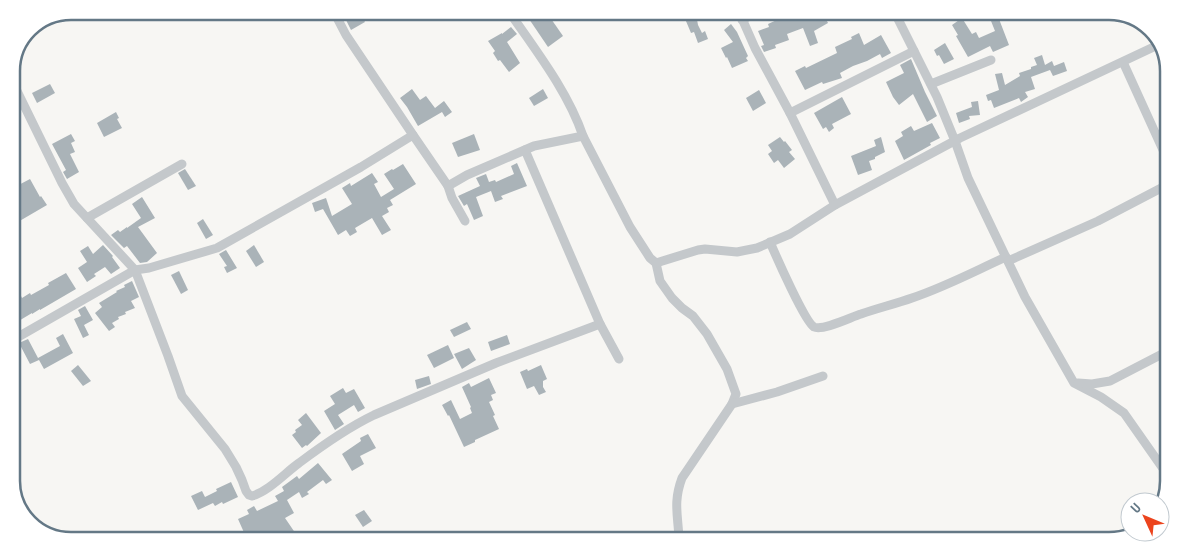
<svg xmlns="http://www.w3.org/2000/svg" width="1180" height="552" font-family="'PT Sans Narrow',sans-serif">
<rect width="100%" height="100%" fill="#f7f6f3"/>
<g fill="#aab3b8">
<polygon points="349,12 360,13 365,22 351,30 346,20 351,17"/>
<polygon points="531,13 547,13 563,36 548,47 527,16"/>
<polygon points="683,14 696,14 698,25 702,33 705,31 708,39 698,43 694,32 691,33"/>
<polygon points="780,14 824,15 828,23 814,31 818,43 810,46 803,28 787,34 789,40 775,45 776,48 764,52 761,46 764,45 758,31 769,27 768,24 781,18"/>
<polygon points="962,18 972,34 976,32 979,38 995,31 991,21 999,19 1009,45 993,52 990,46 968,57 956,36 958,35 952,25"/>
<polygon points="731,24 737,32 748,56 746,58 748,61 732,68 727,57 726,58 721,48 733,42 724,30"/>
<polygon points="511,27 517,34 507,42 520,63 509,72 500,60 498,61 493,53 495,51 488,41 502,33 502,34"/>
<polygon points="859,33 864,45 881,35 891,53 882,58 880,54 867,61 853,66 840,73 842,78 823,84 822,82 805,90 795,71 805,66 806,68 837,53 835,47 852,39 851,37"/>
<polygon points="945,43 954,59 944,64 939,55 937,56 934,50"/>
<polygon points="1042,55 1045,65 1052,61 1054,66 1064,62 1067,71 1053,76 1050,70 1031,77 1035,89 1025,92 1028,97 1021,102 1019,98 994,108 991,100 988,101 986,95 999,90 995,74 1002,73 1005,85 1020,76 1019,73 1031,69 1031,67 1037,65 1034,58"/>
<polygon points="911,59 925,92 937,116 927,122 913,94 899,105 893,97 886,82 904,73 900,65"/>
<polygon points="50,84 55,93 37,103 32,93"/>
<polygon points="412,89 420,100 426,96 435,108 444,101 452,112 445,117 442,112 418,126 407,107 400,98"/>
<polygon points="543,89 548,98 534,106 529,98"/>
<polygon points="759,90 766,103 753,111 746,98"/>
<polygon points="842,97 851,114 832,124 834,128 829,132 826,127 823,129 814,113"/>
<polygon points="978,101 980,115 969,116 970,119 959,123 956,113 972,107 971,102"/>
<polygon points="116,112 119,118 117,119 122,128 104,137 97,123"/>
<polygon points="932,123 940,138 930,143 931,145 904,160 895,141 903,136 901,132 911,126 914,131"/>
<polygon points="71,134 75,141 71,143 75,152 70,154 79,172 67,179 63,172 66,170 52,144"/>
<polygon points="474,134 480,150 458,157 452,143"/>
<polygon points="780,137 784,142 785,141 792,150 789,152 795,159 784,168 778,160 774,163 768,154 772,151 768,145"/>
<polygon points="881,137 885,152 875,157 875,159 869,161 872,170 858,175 851,156 876,146 874,140"/>
<polygon points="517,163 527,186 501,196 503,199 495,202 491,191 476,197 483,216 474,220 467,204 464,206 458,196 480,186 476,178 486,174 489,182 495,180 496,182 514,174 511,166"/>
<polygon points="403,164 416,184 390,200 393,205 387,208 389,212 382,216 391,230 382,235 372,218 355,228 357,232 350,236 346,230 338,235 323,209 315,212 312,203 326,198 332,216 352,204 342,188 350,183 351,186 372,173 378,182 374,184 381,197 394,189 384,174 392,169 393,170"/>
<polygon points="185,169 196,186 188,190 178,173"/>
<polygon points="30,179 40,197 41,196 47,205 11,226 11,189"/>
<polygon points="142,197 155,218 138,227 157,253 147,262 140,263 127,246 124,248 111,235 118,230 120,232 127,227 127,228 141,218 132,204"/>
<polygon points="203,219 213,235 206,239 197,223"/>
<polygon points="103,245 113,256 112,257 120,268 111,274 105,267 94,274 96,276 87,282 78,268 87,262 80,251 88,246 93,254"/>
<polygon points="254,245 264,262 256,267 246,251"/>
<polygon points="226,250 237,268 227,273 224,267 227,266 219,254"/>
<polygon points="179,271 188,290 181,294 171,275"/>
<polygon points="66,273 76,289 40,310 40,309 32,314 32,313 17,322 16,320 11,323 11,301 21,296 22,298 30,293 31,295 49,285 48,283"/>
<polygon points="132,281 139,297 131,301 135,308 125,312 126,314 118,317 119,319 112,323 115,327 109,331 95,313 102,307 99,303 117,292 116,291 125,287 124,285"/>
<polygon points="85,306 93,320 84,325 89,335 83,338 74,319 81,316 78,310"/>
<polygon points="467,322 471,329 454,337 450,330"/>
<polygon points="63,334 73,353 44,369 39,360 30,364 19,343 28,339 38,358 60,346 56,338"/>
<polygon points="507,335 510,344 491,351 488,342"/>
<polygon points="448,345 454,358 434,368 427,355"/>
<polygon points="469,348 476,360 462,369 454,354"/>
<polygon points="78,365 91,381 83,386 71,371"/>
<polygon points="541,365 547,379 543,381 543,387 546,392 539,395 534,386 527,389 520,372 527,369 528,371"/>
<polygon points="429,376 431,384 417,389 415,380"/>
<polygon points="489,378 496,393 491,395 493,400 489,402 495,415 493,416 499,429 475,440 475,442 464,447 449,415 448,416 442,405 451,400 460,419 472,413 470,408 471,407 462,387 469,383 471,387"/>
<polygon points="343,388 346,393 354,389 365,408 358,412 354,405 338,415 344,424 335,430 324,411 335,404 330,396"/>
<polygon points="306,413 321,433 307,446 306,445 302,448 292,435 296,432 295,430 302,425 298,420"/>
<polygon points="368,434 376,448 360,456 364,464 352,471 342,454 361,441 360,438"/>
<polygon points="318,463 332,480 326,484 323,480 307,492 309,494 302,498 299,492 287,500 294,513 285,518 298,537 282,537 278,531 264,537 260,537 258,534 253,537 246,537 238,519 249,514 247,510 254,506 257,511 278,501 275,496 284,491 282,487 297,476 299,479"/>
<polygon points="231,482 238,497 223,504 222,502 215,506 213,503 198,510 191,496 202,491 205,497 217,491 216,489"/>
<polygon points="364,510 372,521 363,527 355,515"/>
</g>
<g fill="none" stroke-linecap="round" stroke-linejoin="round">
<g stroke="#c4c8cb" stroke-width="9">
<polyline points="334,12 346,35 413,135 448,186 452,198 465,221"/>
<polyline points="740,14 755,48 790,113 835,205"/>
<polyline points="896,15 937,97 955,141 968,178 1025,297 1074,383 1101,397 1124,413 1164,470"/>
<polyline points="742,20 753,14"/>
<polyline points="1123,62 1168,161"/>
<path d="M11,82L17,91L62,183L74,204L135,270L168,356L182,396L225,449L236,467L242,480L246,491L249,495L252,496C269,491 285,473 299,463C323,445 347,428 374,415L496,363L600,324L525,150"/>
<polyline points="931,84 991,60"/>
<polyline points="790,113 914,51"/>
<path d="M583,136L630,227L650,258L656,263L660,281L672,298L682,308L693,316L707,334L727,369L736,394L732,404L682,478C673,502 678,515 679,539"/>
<path d="M448,186L467,175L534,146L583,136C568,92 537,52 510,13"/>
<polyline points="87,218 182,164"/>
<path d="M770,242C776,256 805,322 814,327C823,331 851,317 861,314C878,308 895,304 912,298C945,287 975,271 1006,257"/>
<polyline points="1008,261 1098,221 1167,185"/>
<polyline points="656,263 698,250 705,249 737,252 757,248 790,234 835,205 960,138 1160,44"/>
<polyline points="600,324 619,359"/>
<polyline points="11,341 135,270 149,268 217,248 361,167 413,135"/>
<polyline points="1078,383 1092,384 1110,381 1166,352"/>
<polyline points="732,404 777,392 823,376"/>
</g>
</g>
<path d="M0 0H1180V552H0ZM71 20H1109A51 51 0 0 1 1160 71V481A51 51 0 0 1 1109 532H71A51 51 0 0 1 20 481V71A51 51 0 0 1 71 20Z" fill="#fff" fill-rule="evenodd"/>
<path fill="none" stroke="#647886" stroke-width="2.5" d="M71 20H1109A51 51 0 0 1 1160 71V481A51 51 0 0 1 1109 532H71A51 51 0 0 1 20 481V71A51 51 0 0 1 71 20Z"/>
<g transform="translate(1145 517) rotate(314)"><circle r="24" fill="#ffffff" stroke="#c1c9cf"/>
<path d="M0-4L9 19L0 12L-9 19Z" fill="#ec441d"/>
<text y="-8" font-size="14" font-weight="bold" text-anchor="middle" fill="#647886">U</text>
</g>
</svg>
